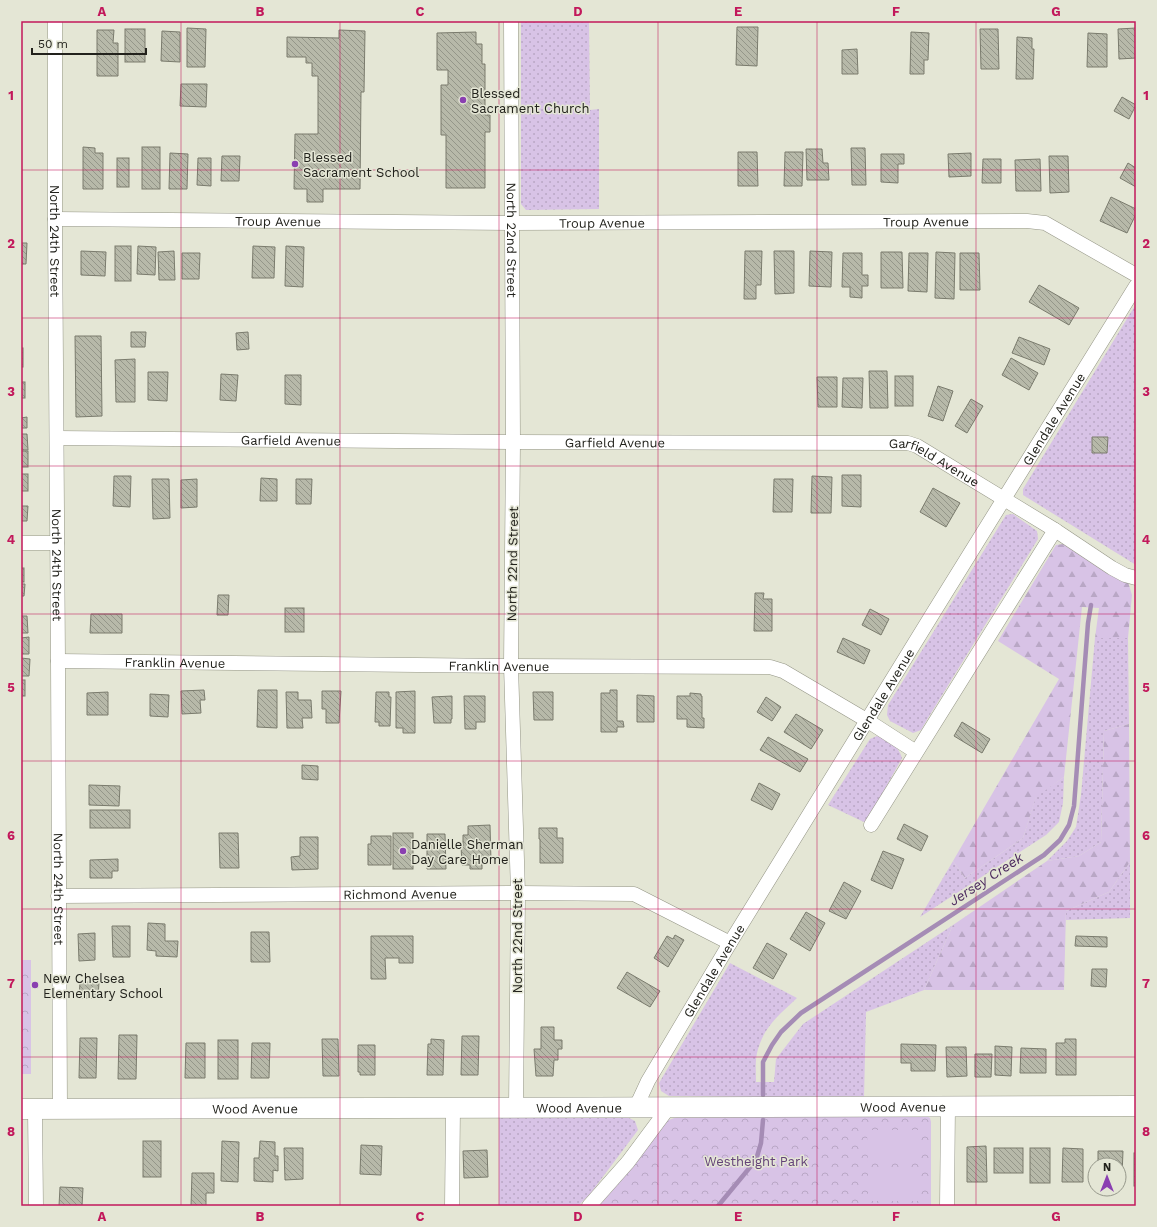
<svg xmlns="http://www.w3.org/2000/svg" width="1157" height="1227" font-family="'Work Sans',sans-serif">
<defs>
<pattern id="grass-dots" width="8" height="8" patternUnits="userSpaceOnUse"><rect width="8" height="8" fill="#d8c3e6"/><path d="M2 2h.1M6 6h.1" fill="none" stroke="#b9a7c5" stroke-width="1.8" stroke-linecap="round"/></pattern>
<pattern id="forest-firs" width="22" height="20" patternUnits="userSpaceOnUse"><rect width="22" height="20" fill="#d8c3e6"/><path d="M5 1l3.5 6h-7zM16 11l3.5 6h-7z" fill="#b9a7c5"/></pattern>
<pattern id="park-crowns" width="20" height="18" patternUnits="userSpaceOnUse"><rect width="20" height="18" fill="#d8c3e6"/><path d="M2 6a3 3 0 1 1 6 0M12 15a3 3 0 1 1 6 0" fill="none" stroke="#b9a7c5"/></pattern>
<pattern id="building-back-hatch" width="6" height="6" patternUnits="userSpaceOnUse"><rect width="6" height="6" fill="#b7b9a9"/><path d="M-1 5l2 2M0 0l6 6M5-1l2 2" fill="none" stroke="#949689"/></pattern>
</defs>
<rect width="100%" height="100%" fill="#e4e6d5"/>
<g fill="url(#grass-dots)">
<polygon points="521,21 589,21 590,110 599,109 599,209 526,210 521,204"/>
<polygon points="1136,304 1136,565 1023,495 1023,489"/>
<polygon points="1013,514 1037,531 1038,539 928,718 921,730 913,733 890,721 887,715 888,705 1006,515"/>
<polygon points="1095,638 1128,638 1129,724 1104,731 1101,842 1079,856 1047,861 1067,841 1076,827 1081,795"/>
<path d="M877,736C889,741 898,745 902,758L866,823L828,805L870,739Z"/>
<polygon points="1064,777 1063,803 1059,822 1046,835 920,917 953,861 965,878 1023,838 1036,796"/>
<polygon points="1130,862 1130,918 1066,920 1066,911 1109,892"/>
<path d="M953,925L924,990L866,1012L864,1098L669,1096L661,1091L659,1083L730,963L797,998C779,1015 763,1027 757,1053C755,1062 756,1073 756,1082H774L776,1059L803,1024Z"/>
<polygon points="627,1117 635,1121 638,1130 590,1194 578,1206 499,1206 499,1118"/>
</g>
<g fill="url(#forest-firs)">
<polygon points="1063,544 1128,582 1132,595 1128,638 1095,638 1099,608 1082,607 1064,777 1036,797 1023,838 965,878 953,861 1059,679 998,641 1056,545"/>
<polygon points="1129,724 1130,862 1109,892 1066,911 1064,990 924,990 953,925 1047,861 1079,856 1101,842 1104,731"/>
</g>
<g fill="url(#park-crowns)">
<rect x="21" y="960" width="10" height="114"/>
<polygon points="925,1115 930,1118 931,1122 931,1206 599,1206 636,1162 666,1121 677,1117"/>
</g>
<g fill="#d8c3e6">
<polygon points="867,1130 920,1130 920,1163 868,1163"/>
<rect x="868" y="1168" width="53" height="33"/>
</g>
<g fill="none" stroke-linecap="round" stroke-linejoin="round">
<g stroke="#a58cb5" stroke-width="4.5">
<polyline points="763,1095 763,1062 772,1045 781,1032 801,1013 1044,855 1060,840 1069,825 1074,806 1088,623 1091,605"/>
<polyline points="718,1206 756,1160 761,1143 763,1120"/>
</g>
</g>
<g fill="url(#building-back-hatch)" stroke="#7a7b6d">
<polygon points="737,27 758,27 757,66 736,65"/>
<polygon points="187,28 206,29 205,67 187,67"/>
<polygon points="1136,28 1136,58 1119,59 1118,29"/>
<rect x="125" y="29" width="20" height="33"/>
<polygon points="980,29 998,29 999,69 981,69"/>
<polygon points="97,30 114,30 113,43 118,43 118,76 97,76"/>
<polygon points="339,30 365,31 364,92 361,92 360,189 323,189 323,202 307,202 307,189 294,189 295,134 318,134 318,76 312,76 312,63 306,63 306,57 287,57 287,37 339,38"/>
<polygon points="162,31 180,32 180,62 161,61"/>
<polygon points="476,32 476,44 482,44 482,64 485,64 485,115 490,115 490,132 485,132 485,188 446,188 446,135 441,135 441,85 448,85 448,70 437,70 437,33"/>
<polygon points="911,32 929,33 928,60 924,60 924,74 910,74"/>
<polygon points="1088,33 1107,34 1107,67 1087,67"/>
<polygon points="1017,37 1032,38 1032,49 1034,49 1033,79 1016,79"/>
<polygon points="857,49 858,74 842,74 842,50"/>
<polygon points="181,84 207,84 206,107 180,106"/>
<polygon points="1122,97 1136,105 1129,119 1114,111"/>
<polygon points="83,147 95,148 95,153 103,153 103,189 83,189"/>
<rect x="142" y="147" width="18" height="42"/>
<polygon points="851,148 865,148 866,185 852,185"/>
<polygon points="806,149 822,149 823,163 828,163 829,180 807,180"/>
<polygon points="738,152 757,152 758,186 738,186"/>
<polygon points="785,152 803,152 802,186 784,186"/>
<polygon points="170,153 188,154 187,189 169,189"/>
<polygon points="971,153 971,176 949,177 948,154"/>
<polygon points="881,154 904,154 904,164 898,164 898,183 881,182"/>
<polygon points="222,156 240,156 239,181 221,181"/>
<polygon points="1049,156 1068,156 1069,192 1050,193"/>
<rect x="117" y="158" width="12" height="29"/>
<polygon points="198,158 211,158 211,186 197,185"/>
<polygon points="983,159 1001,159 1001,183 982,183"/>
<polygon points="1040,159 1041,191 1016,191 1015,160"/>
<polygon points="1128,163 1136,168 1136,187 1120,178"/>
<polygon points="1111,197 1136,209 1136,214 1127,233 1100,221"/>
<polygon points="21,243 27,243 26,264 21,264"/>
<rect x="115" y="246" width="16" height="35"/>
<polygon points="138,246 156,247 155,275 137,274"/>
<polygon points="253,246 275,247 274,278 252,278"/>
<polygon points="286,246 304,247 303,287 285,286"/>
<polygon points="81,251 106,252 105,276 81,275"/>
<polygon points="174,251 175,280 159,280 158,252"/>
<polygon points="745,251 762,251 761,285 756,285 756,299 744,299"/>
<polygon points="774,251 794,251 794,293 775,294"/>
<polygon points="810,251 832,252 831,287 809,286"/>
<polygon points="881,252 902,252 903,288 881,288"/>
<polygon points="936,252 955,253 954,299 935,298"/>
<polygon points="182,253 200,253 199,279 182,279"/>
<polygon points="843,253 862,253 862,275 868,275 868,286 862,286 862,298 850,297 850,287 842,287"/>
<polygon points="909,253 928,253 927,292 908,291"/>
<polygon points="960,253 979,253 980,290 960,290"/>
<polygon points="1039,285 1079,308 1069,325 1029,302"/>
<polygon points="131,332 146,332 145,347 131,347"/>
<polygon points="248,332 249,349 237,350 236,333"/>
<polygon points="75,336 101,336 102,416 76,417"/>
<polygon points="1019,337 1050,349 1044,365 1012,353"/>
<rect x="21" y="348" width="2" height="19"/>
<polygon points="1011,358 1038,373 1029,390 1002,375"/>
<polygon points="135,359 135,402 116,402 115,360"/>
<polygon points="869,371 887,371 888,408 870,408"/>
<polygon points="148,372 168,372 167,401 148,400"/>
<polygon points="221,374 238,375 236,401 220,400"/>
<polygon points="285,375 301,375 301,405 285,404"/>
<rect x="895" y="376" width="18" height="30"/>
<polygon points="817,377 837,377 837,407 818,407"/>
<polygon points="843,378 863,378 862,408 842,407"/>
<rect x="21" y="382" width="4" height="16"/>
<polygon points="938,386 953,391 943,421 928,416"/>
<polygon points="971,399 983,406 967,433 955,426"/>
<polygon points="27,417 27,428 21,428 21,418"/>
<polygon points="21,434 27,434 28,450 21,450"/>
<polygon points="1092,437 1108,437 1107,453 1092,453"/>
<rect x="21" y="451" width="7" height="16"/>
<rect x="21" y="474" width="7" height="17"/>
<polygon points="842,475 861,475 861,507 842,506"/>
<polygon points="114,476 131,476 130,507 113,506"/>
<polygon points="812,476 832,477 831,513 811,513"/>
<polygon points="261,478 277,479 277,501 260,501"/>
<polygon points="152,479 169,479 170,518 153,519"/>
<polygon points="197,479 197,507 181,508 181,480"/>
<polygon points="296,479 312,479 311,504 296,504"/>
<polygon points="774,479 793,479 792,512 773,512"/>
<polygon points="933,488 960,503 946,527 920,512"/>
<polygon points="21,506 28,506 27,521 21,521"/>
<rect x="21" y="568" width="3" height="14"/>
<polygon points="21,584 25,584 24,596 21,596"/>
<polygon points="755,593 764,593 763,599 772,599 772,631 754,631"/>
<polygon points="218,595 229,595 228,615 217,615"/>
<rect x="285" y="608" width="19" height="24"/>
<polygon points="870,609 889,619 881,635 862,625"/>
<polygon points="91,614 122,614 122,633 90,633"/>
<polygon points="21,616 27,616 28,633 21,633"/>
<polygon points="29,637 29,654 21,654 21,638"/>
<polygon points="843,638 870,650 864,664 837,652"/>
<polygon points="21,658 30,659 29,676 21,676"/>
<rect x="21" y="680" width="4" height="16"/>
<polygon points="204,690 205,700 200,700 201,713 182,714 181,691"/>
<polygon points="258,690 277,690 277,728 257,727"/>
<polygon points="610,690 617,690 617,721 623,721 624,727 617,727 617,732 601,732 601,693 610,693"/>
<polygon points="322,691 341,691 339,723 326,723 326,709 322,709"/>
<polygon points="415,691 415,733 403,733 403,728 396,728 396,692"/>
<polygon points="108,692 108,715 87,715 87,693"/>
<polygon points="286,692 298,692 298,700 311,700 312,718 302,718 303,728 287,728"/>
<polygon points="376,692 389,692 389,697 391,697 390,726 379,726 379,722 375,722"/>
<polygon points="533,692 553,692 553,720 534,720"/>
<polygon points="690,693 701,694 701,696 702,696 702,718 704,718 704,728 687,727 687,719 677,719 677,696 690,696"/>
<polygon points="150,694 169,695 168,717 150,716"/>
<polygon points="637,695 654,696 654,722 637,722"/>
<polygon points="452,696 452,719 451,719 451,723 434,723 432,697"/>
<polygon points="464,696 485,696 485,722 476,722 476,729 465,729"/>
<polygon points="766,697 781,707 772,721 757,712"/>
<polygon points="796,714 823,730 811,749 784,732"/>
<polygon points="962,722 990,739 982,753 954,736"/>
<polygon points="768,737 808,759 800,772 760,750"/>
<polygon points="302,765 318,766 318,780 302,779"/>
<polygon points="759,783 780,794 772,810 751,800"/>
<polygon points="89,785 120,786 119,806 89,805"/>
<rect x="90" y="810" width="40" height="18"/>
<polygon points="904,824 928,836 921,851 897,839"/>
<polygon points="490,825 491,862 482,862 482,869 470,869 470,865 462,865 461,846 463,846 463,835 468,835 468,826"/>
<polygon points="539,828 557,828 557,838 563,838 563,863 540,863 540,839 539,839"/>
<polygon points="219,833 238,833 239,868 220,868"/>
<rect x="393" y="833" width="20" height="36"/>
<polygon points="427,834 445,834 446,869 427,869"/>
<polygon points="371,836 391,836 391,865 368,865 368,844 371,844"/>
<polygon points="300,837 318,837 318,869 292,870 291,857 300,856"/>
<polygon points="883,851 904,859 892,889 871,880"/>
<polygon points="118,859 118,871 112,871 112,878 90,878 90,860"/>
<polygon points="844,882 861,891 846,919 829,911"/>
<polygon points="806,912 825,923 810,951 790,939"/>
<polygon points="148,923 165,924 165,941 178,941 177,957 156,956 156,951 147,950"/>
<polygon points="112,926 130,926 130,957 113,957"/>
<polygon points="251,932 269,932 270,962 251,962"/>
<polygon points="95,933 95,960 79,961 78,934"/>
<polygon points="675,935 684,940 668,967 654,958 667,936 673,939"/>
<polygon points="371,936 413,936 413,963 399,963 399,958 385,958 386,979 371,979"/>
<polygon points="1076,936 1107,937 1107,947 1075,946"/>
<polygon points="767,943 787,954 773,979 753,968"/>
<polygon points="1092,969 1107,969 1106,987 1091,986"/>
<polygon points="627,972 660,991 650,1007 617,988"/>
<polygon points="80,982 99,982 98,998 79,998"/>
<polygon points="541,1027 554,1027 554,1040 562,1040 562,1049 558,1049 558,1060 554,1060 553,1076 536,1076 534,1049 541,1049"/>
<polygon points="119,1035 137,1035 136,1079 118,1079"/>
<polygon points="462,1036 479,1036 478,1075 461,1075"/>
<polygon points="80,1038 97,1038 96,1078 79,1078"/>
<polygon points="322,1039 338,1039 339,1076 323,1076"/>
<polygon points="431,1039 444,1040 443,1075 427,1075 428,1044 431,1044"/>
<polygon points="1065,1039 1076,1039 1076,1075 1056,1075 1056,1043 1065,1043"/>
<rect x="218" y="1040" width="20" height="39"/>
<polygon points="186,1043 205,1043 205,1078 185,1078"/>
<polygon points="252,1043 270,1043 269,1078 251,1078"/>
<polygon points="901,1044 936,1045 935,1071 911,1071 911,1063 901,1063"/>
<polygon points="358,1045 375,1045 375,1075 360,1075 360,1072 358,1072"/>
<polygon points="995,1046 1012,1047 1011,1076 995,1075"/>
<polygon points="946,1047 966,1047 967,1076 947,1077"/>
<polygon points="1021,1048 1046,1049 1046,1073 1020,1073"/>
<polygon points="975,1054 992,1054 991,1077 975,1077"/>
<rect x="143" y="1141" width="18" height="36"/>
<polygon points="222,1141 239,1142 238,1182 221,1181"/>
<polygon points="260,1141 275,1142 275,1156 278,1156 278,1171 273,1170 273,1182 254,1181 254,1158 259,1158"/>
<polygon points="361,1145 382,1146 381,1175 360,1174"/>
<polygon points="986,1146 987,1182 967,1182 967,1147"/>
<polygon points="284,1148 303,1148 303,1179 285,1180"/>
<rect x="994" y="1148" width="29" height="25"/>
<rect x="1030" y="1148" width="20" height="35"/>
<polygon points="1063,1148 1083,1149 1083,1182 1062,1182"/>
<polygon points="487,1150 488,1177 464,1178 463,1151"/>
<polygon points="1098,1151 1123,1151 1122,1175 1119,1175 1119,1165 1098,1165"/>
<rect x="1134" y="1153" width="2" height="33"/>
<polygon points="192,1173 214,1173 214,1193 206,1193 206,1206 191,1206"/>
<polygon points="60,1187 83,1188 82,1206 59,1206"/>
</g>
<g fill="none" stroke-linecap="round" stroke-linejoin="round">
<defs>
<g id="street">
<path id="s1" d="M55,21V219L58,661L60,1109"/>
<path id="s2" d="M511,21L513,442L511,666L518,893L516,1108"/>
<path id="s3" d="M55,219L512,223L1027,221L1045,223L1136,275"/>
<path id="s4" d="M57,438L513,442L908,443L917,446L1055,530L1112,568L1125,575L1136,578"/>
<polyline points="21,543 57,543"/>
<path id="s5" d="M58,661L511,666L770,667L783,671L868,721L916,752"/>
<polyline points="871,825 1055,530"/>
<path id="s6" d="M58,896L518,893L634,894L730,943"/>
<path id="s7" d="M636,1107L648,1081L730,943L935,610L1136,286"/>
<polyline points="35,1109 36,1206"/>
<polyline points="452,1206 453,1108"/>
<polyline points="589,1206 628,1162 669,1107"/>
<polyline points="947,1206 948,1106"/>
</g>
<g id="secondary">
<path id="s8" d="M21,1109L1136,1106"/>
</g>
</defs>
<use href="#street" stroke="#949586" stroke-width="15"/>
<use href="#secondary" stroke="#949586" stroke-width="21"/>
<use href="#street" stroke="#fff" stroke-width="14"/>
<use href="#secondary" stroke="#fff" stroke-width="20"/>
</g>
<path fill="none" stroke="#c2185b" stroke-width="1" stroke-opacity="0.55" d="M181,21V1206M340,21V1206M499,21V1206M658,21V1206M817,21V1206M976,21V1206M21,170H1136M21,318H1136M21,466H1136M21,614H1136M21,761H1136M21,909H1136M21,1057H1136"/>
<g fill="#8a3fb1" stroke="#e4e6d5" stroke-width="1.5">
<circle cx="463" cy="100" r="4"/>
<circle cx="295" cy="164" r="4"/>
<circle cx="403" cy="851" r="4"/>
<circle cx="35" cy="985" r="4"/>
</g>
<g text-anchor="middle" stroke-width="3" stroke-linejoin="round" paint-order="stroke">
<g font-size="13" fill="#22221c" stroke="#e4e6d5" text-anchor="start">
<text x="471" y="98">Blessed<tspan x="471" dy="15">Sacrament Church</tspan></text>
<text x="303" y="162">Blessed<tspan x="303" dy="15">Sacrament School</tspan></text>
<text x="411" y="849">Danielle Sherman<tspan x="411" dy="15">Day Care Home</tspan></text>
<text x="43" y="983">New Chelsea<tspan x="43" dy="15">Elementary School</tspan></text>
</g>
<g font-size="13" fill="#22221c" stroke="#e4e6d5">
<text dy="5" stroke="none"><textPath href="#s3" startOffset="223">Troup Avenue</textPath></text>
<text dy="5" stroke="none"><textPath href="#s3" startOffset="871">Troup Avenue</textPath></text>
<text dy="5" stroke="none"><textPath href="#s3" startOffset="547">Troup Avenue</textPath></text>
<text dy="5" stroke="none"><textPath href="#s2" startOffset="219">North 22nd Street</textPath></text>
<text dy="5" stroke="none"><textPath href="#s1" startOffset="220">North 24th Street</textPath></text>
<text dy="5" stroke="none"><textPath href="#s7" startOffset="805">Glendale Avenue</textPath></text>
<text dy="5" stroke="none"><textPath href="#s4" startOffset="234">Garfield Avenue</textPath></text>
<text dy="5" stroke="none"><textPath href="#s4" startOffset="558">Garfield Avenue</textPath></text>
<text dy="5" stroke="none"><textPath href="#s4" startOffset="882">Garfield Avenue</textPath></text>
<text transform="translate(512 564) rotate(-89)" y="5">North 22nd Street</text>
<text dy="5" stroke="none"><textPath href="#s1" startOffset="544">North 24th Street</textPath></text>
<text dy="5" stroke="none"><textPath href="#s5" startOffset="117">Franklin Avenue</textPath></text>
<text dy="5" stroke="none"><textPath href="#s5" startOffset="441">Franklin Avenue</textPath></text>
<text dy="5" stroke="none"><textPath href="#s7" startOffset="481">Glendale Avenue</textPath></text>
<text dy="5" stroke="none"><textPath href="#s1" startOffset="868">North 24th Street</textPath></text>
<text dy="5" stroke="none"><textPath href="#s6" startOffset="342">Richmond Avenue</textPath></text>
<text transform="translate(517 936) rotate(-90)" y="5">North 22nd Street</text>
<text dy="5" stroke="none"><textPath href="#s7" startOffset="157">Glendale Avenue</textPath></text>
<text dy="5" stroke="none"><textPath href="#s8" startOffset="882">Wood Avenue</textPath></text>
<text dy="5" stroke="none"><textPath href="#s8" startOffset="558">Wood Avenue</textPath></text>
<text dy="5" stroke="none"><textPath href="#s8" startOffset="234">Wood Avenue</textPath></text>
</g>
<g font-size="13" fill="#644278" stroke="#e4e6d5">
<text x="756" y="1166">Westheight Park</text>
</g>
<g font-size="14" font-style="italic" fill="#4b295e" stroke="#e4e6d5">
<text transform="translate(986 879) rotate(-33)" y="5">Jersey Creek</text>
</g>
</g>
<rect width="1157" height="1227" fill="none" stroke="#e4e6d5" stroke-width="44"/>
<g transform="translate(1107 1177)"><circle r="19" fill="#e4e6d5" stroke="#96988b"/>
<path d="M0-3L7 15L0 10L-7 15Z" fill="#8a3fb1"/>
<text y="-6" font-size="11" font-weight="bold" text-anchor="middle" fill="#22221c">N</text>
</g>
<path d="M32 48v6h114v-6" fill="none" stroke="#22221c" stroke-width="2"/>
<text x="38" y="48" font-size="12" fill="#22221c" stroke="#e4e6d5" stroke-width="3" paint-order="stroke">50 m</text>
<rect x="22" y="22" width="1113" height="1183" fill="none" stroke="#c2185b" stroke-width="1.5"/>
<g font-size="13" text-anchor="middle" font-weight="bold" fill="#c2185b">
<text x="102" y="16">A</text>
<text x="260" y="16">B</text>
<text x="420" y="16">C</text>
<text x="578" y="16">D</text>
<text x="738" y="16">E</text>
<text x="896" y="16">F</text>
<text x="1056" y="16">G</text>
<text x="11" y="100">1</text>
<text x="1146" y="100">1</text>
<text x="11" y="248">2</text>
<text x="1146" y="248">2</text>
<text x="11" y="396">3</text>
<text x="1146" y="396">3</text>
<text x="11" y="544">4</text>
<text x="1146" y="544">4</text>
<text x="11" y="692">5</text>
<text x="1146" y="692">5</text>
<text x="11" y="840">6</text>
<text x="1146" y="840">6</text>
<text x="11" y="988">7</text>
<text x="1146" y="988">7</text>
<text x="11" y="1136">8</text>
<text x="1146" y="1136">8</text>
<text x="102" y="1221">A</text>
<text x="260" y="1221">B</text>
<text x="420" y="1221">C</text>
<text x="578" y="1221">D</text>
<text x="738" y="1221">E</text>
<text x="896" y="1221">F</text>
<text x="1056" y="1221">G</text>
</g>
</svg>
